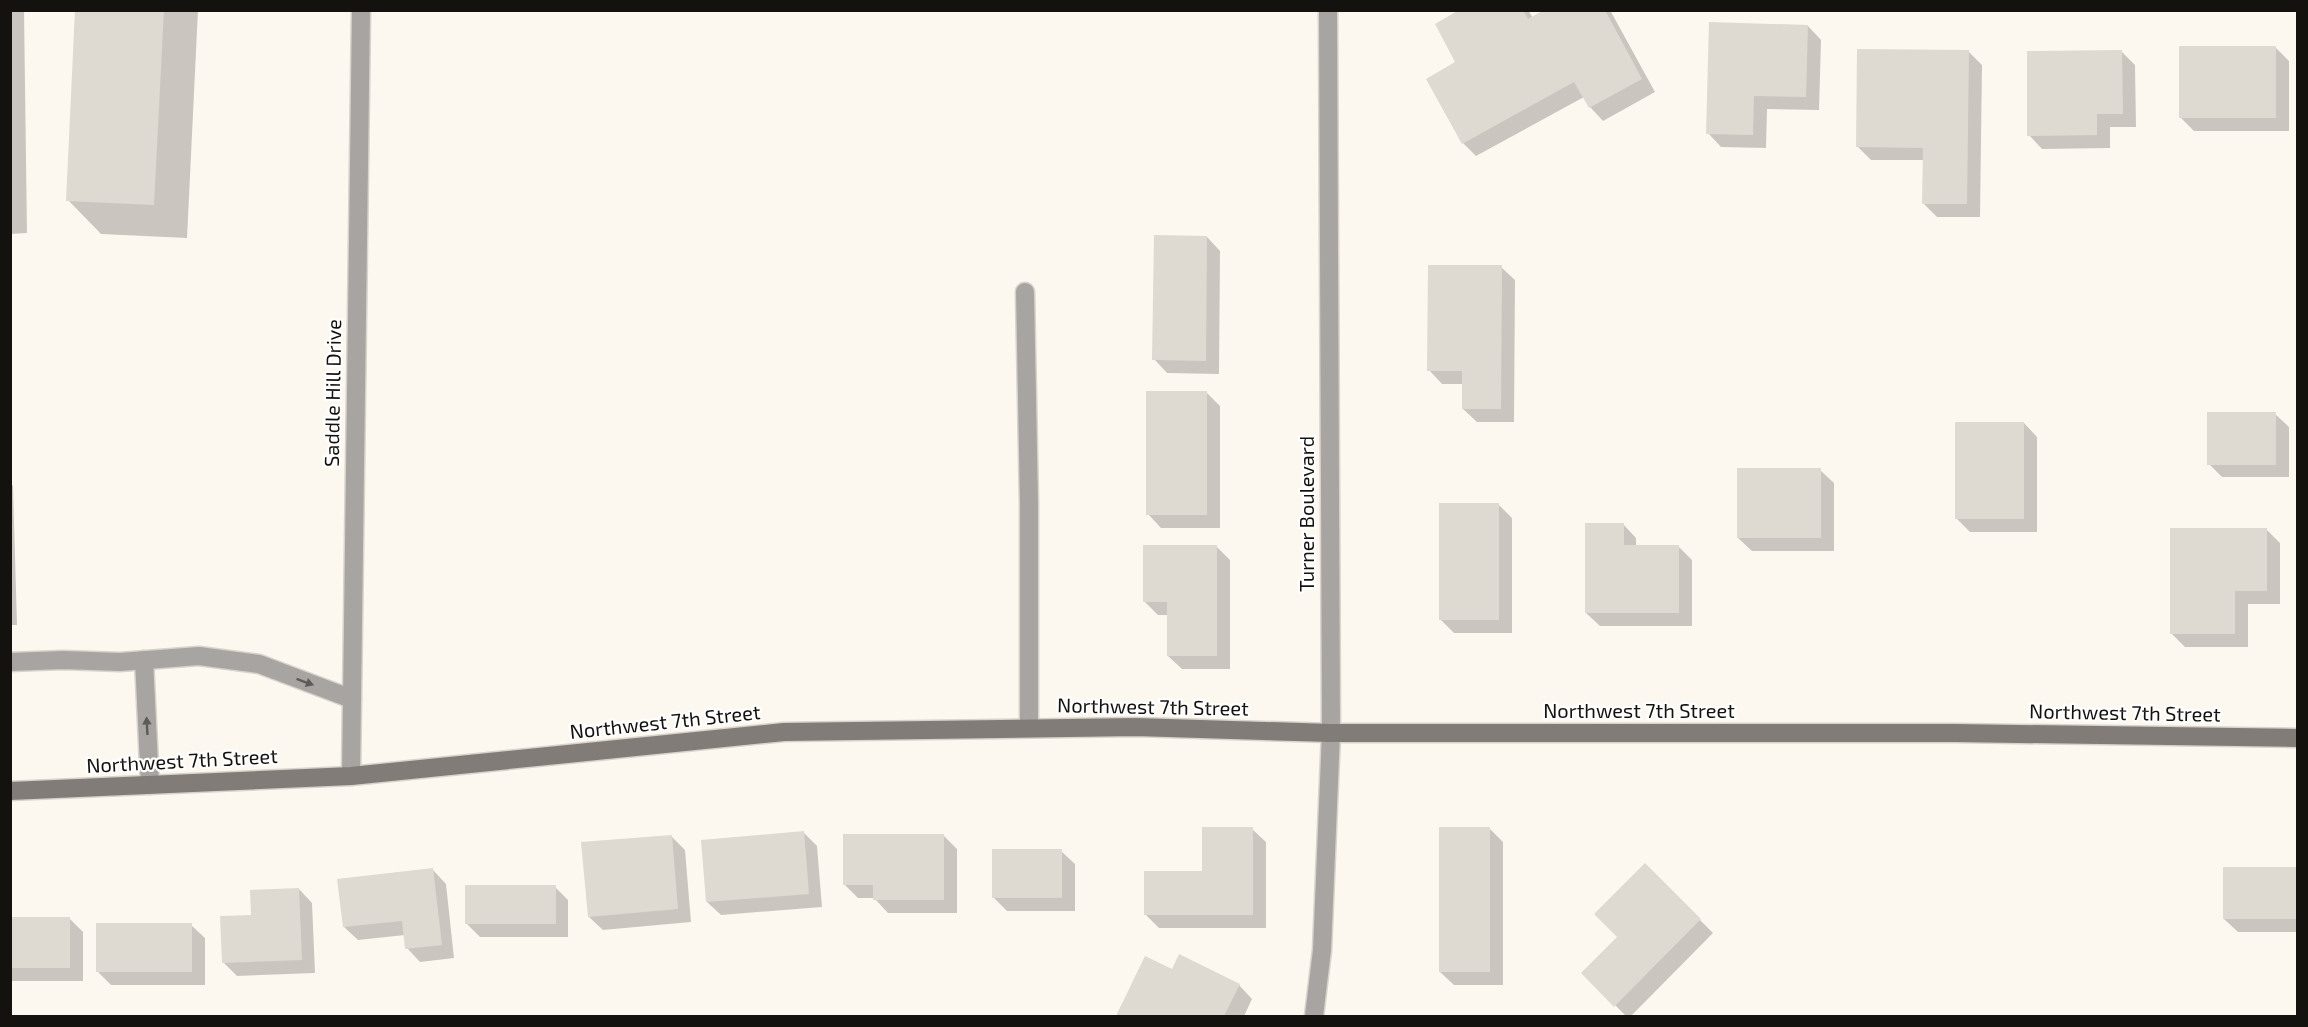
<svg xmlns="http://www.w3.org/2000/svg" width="2308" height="1027" font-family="'Exo 2',sans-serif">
<rect width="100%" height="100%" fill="#fdf8ef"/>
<g fill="#0003">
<polygon points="10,10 24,10 27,233 10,234"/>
<polygon points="77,10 198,10 187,238 101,234 68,200"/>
<polygon points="1462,10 1528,10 1533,18 1547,10 1610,10 1655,92 1603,121 1590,107 1584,97 1476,156 1463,143 1457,63"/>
<polygon points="1808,26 1821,40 1819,110 1767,109 1766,148 1721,147 1708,133"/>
<polygon points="2275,47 2289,61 2289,131 2194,131 2181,118"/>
<polygon points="2121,51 2135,65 2136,127 2110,127 2110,148 2042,149 2029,135"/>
<polygon points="1969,52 1982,65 1980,217 1937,217 1923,203 1924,160 1871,160 1857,146"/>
<polygon points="1207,237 1220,251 1219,374 1167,373 1154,359"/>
<polygon points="1501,267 1515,280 1514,422 1477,422 1463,409 1463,384 1442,384 1429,370"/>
<polygon points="1206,392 1220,406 1220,528 1161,528 1148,514"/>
<polygon points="2275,414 2289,427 2289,477 2222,477 2209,464"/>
<polygon points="2024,423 2037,437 2037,532 1970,532 1956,518"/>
<polygon points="1820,470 1834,483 1834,551 1752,551 1738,538"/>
<polygon points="10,483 13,486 17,625 10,625"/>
<polygon points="1499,505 1512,518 1512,633 1454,633 1440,619"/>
<polygon points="1623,524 1636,538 1636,546 1678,546 1692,560 1692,626 1600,626 1586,613"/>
<polygon points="2266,529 2280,543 2280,604 2248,604 2248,647 2185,647 2172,634"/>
<polygon points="1216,546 1230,560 1230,669 1182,669 1168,656 1168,615 1158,615 1144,601"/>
<polygon points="1252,829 1266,842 1266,928 1159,928 1146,915 1203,873"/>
<polygon points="1490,829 1503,842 1503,985 1454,985 1440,972"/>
<polygon points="804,833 817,846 822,907 721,915 707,902"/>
<polygon points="943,835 957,849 957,913 888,913 874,898 858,898 845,885"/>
<polygon points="671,836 685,850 691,922 603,930 589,917"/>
<polygon points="1061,851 1075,864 1075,911 1007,911 994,898"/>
<polygon points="1645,865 1713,933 1631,1016 1626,1016 1583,973 1619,937"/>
<polygon points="2298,869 2298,932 2238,932 2224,919"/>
<polygon points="433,870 446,884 454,958 420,962 407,948 405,935 358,940 344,927"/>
<polygon points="555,887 568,900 568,937 480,937 467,924"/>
<polygon points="299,889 312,903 315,973 237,976 224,963 253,916"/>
<polygon points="10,918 69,918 83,932 83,981 10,981"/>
<polygon points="191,925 205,938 205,985 111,985 98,972"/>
<polygon points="1146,958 1173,971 1239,985 1252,999 1244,1016 1117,1016"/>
</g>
<g fill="#ded9d1">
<polygon points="75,10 164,10 154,205 66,201"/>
<polygon points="1459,10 1523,10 1528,19 1544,10 1605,10 1642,79 1589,108 1574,82 1462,144 1426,79 1455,62 1435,24"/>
<polygon points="1709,22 1808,25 1806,97 1754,96 1753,135 1706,134"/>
<rect x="2179" y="46" width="97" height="72"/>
<polygon points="1857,49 1969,50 1967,204 1922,204 1923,148 1856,147"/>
<polygon points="2122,50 2123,114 2097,114 2097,135 2027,136 2027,51"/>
<polygon points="1154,235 1207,236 1206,361 1152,360"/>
<polygon points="1428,265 1502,265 1501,409 1462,409 1462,371 1427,371"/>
<rect x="1146" y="391" width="61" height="124"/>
<rect x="2207" y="412" width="69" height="53"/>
<rect x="1955" y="422" width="69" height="97"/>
<rect x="1737" y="468" width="84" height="70"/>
<rect x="1439" y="503" width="60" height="117"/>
<polygon points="1585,523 1624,523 1624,545 1679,545 1679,613 1585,613"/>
<polygon points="2170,528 2267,528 2267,591 2235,591 2235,634 2170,634"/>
<polygon points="1143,545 1217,545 1217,656 1167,656 1167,602 1143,602"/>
<polygon points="1202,827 1253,827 1253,915 1144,915 1144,871 1202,871"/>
<rect x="1439" y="827" width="51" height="145"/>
<polygon points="804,831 809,894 706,902 701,840"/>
<polygon points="843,834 944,834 944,900 873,900 873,885 843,885"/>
<polygon points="672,835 678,909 588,917 581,842"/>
<rect x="992" y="849" width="70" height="49"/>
<polygon points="1645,863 1701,919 1614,1007 1581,973 1617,937 1594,914"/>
<rect x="2223" y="867" width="75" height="52"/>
<polygon points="433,868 442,945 405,949 402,921 343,927 337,879"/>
<rect x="465" y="885" width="91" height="39"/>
<polygon points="299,888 302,960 222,963 220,916 251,915 250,890"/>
<rect x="10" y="917" width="60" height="51"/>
<rect x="96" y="923" width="96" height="49"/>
<polygon points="1179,954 1240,984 1224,1016 1116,1016 1145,956 1172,969"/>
</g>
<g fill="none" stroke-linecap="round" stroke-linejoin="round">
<defs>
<g id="lane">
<polyline points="1025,292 1029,504 1029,728"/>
<polyline points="144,660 150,785"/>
<polyline points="10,662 63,660 120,662 199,656 259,664 352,699"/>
</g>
<g id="street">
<polyline points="351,776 361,10"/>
<polyline points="1314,1016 1322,950 1331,733 1328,10"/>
</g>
<polyline id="secondary" points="10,791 351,776 784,732 1136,727 1331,733 1955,733 2298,738"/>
</defs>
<use href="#lane" stroke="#d8d3cb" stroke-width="21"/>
<use href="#street" stroke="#d8d3cb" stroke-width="21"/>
<use href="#secondary" stroke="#d8d3cb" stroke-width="21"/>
<use href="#lane" stroke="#a8a4a2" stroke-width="18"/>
<use href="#street" stroke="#a8a4a2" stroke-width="18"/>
<use href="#secondary" stroke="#827c78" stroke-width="18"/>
</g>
<defs><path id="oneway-solid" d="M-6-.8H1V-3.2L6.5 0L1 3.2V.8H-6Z" transform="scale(1.5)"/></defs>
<g fill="#5e5b58">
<use href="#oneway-solid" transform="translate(305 682) rotate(20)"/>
<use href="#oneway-solid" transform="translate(147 726) rotate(-93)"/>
</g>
<g text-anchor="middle" stroke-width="4.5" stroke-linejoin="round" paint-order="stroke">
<g font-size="20" fill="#14120f" stroke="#fff">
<text transform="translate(333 393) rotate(-89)" y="7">Saddle Hill Drive</text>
<text transform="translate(1307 514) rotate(-90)" y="7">Turner Boulevard</text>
<text transform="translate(1153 707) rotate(1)" y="7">Northwest 7th Street</text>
<text x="1639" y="718">Northwest 7th Street</text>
<text transform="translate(2125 713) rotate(1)" y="7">Northwest 7th Street</text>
<text transform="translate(665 722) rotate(-6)" y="7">Northwest 7th Street</text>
<text transform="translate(182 761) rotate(-3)" y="7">Northwest 7th Street</text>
</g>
</g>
<rect width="2308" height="1027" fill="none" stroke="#14120f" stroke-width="24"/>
</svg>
